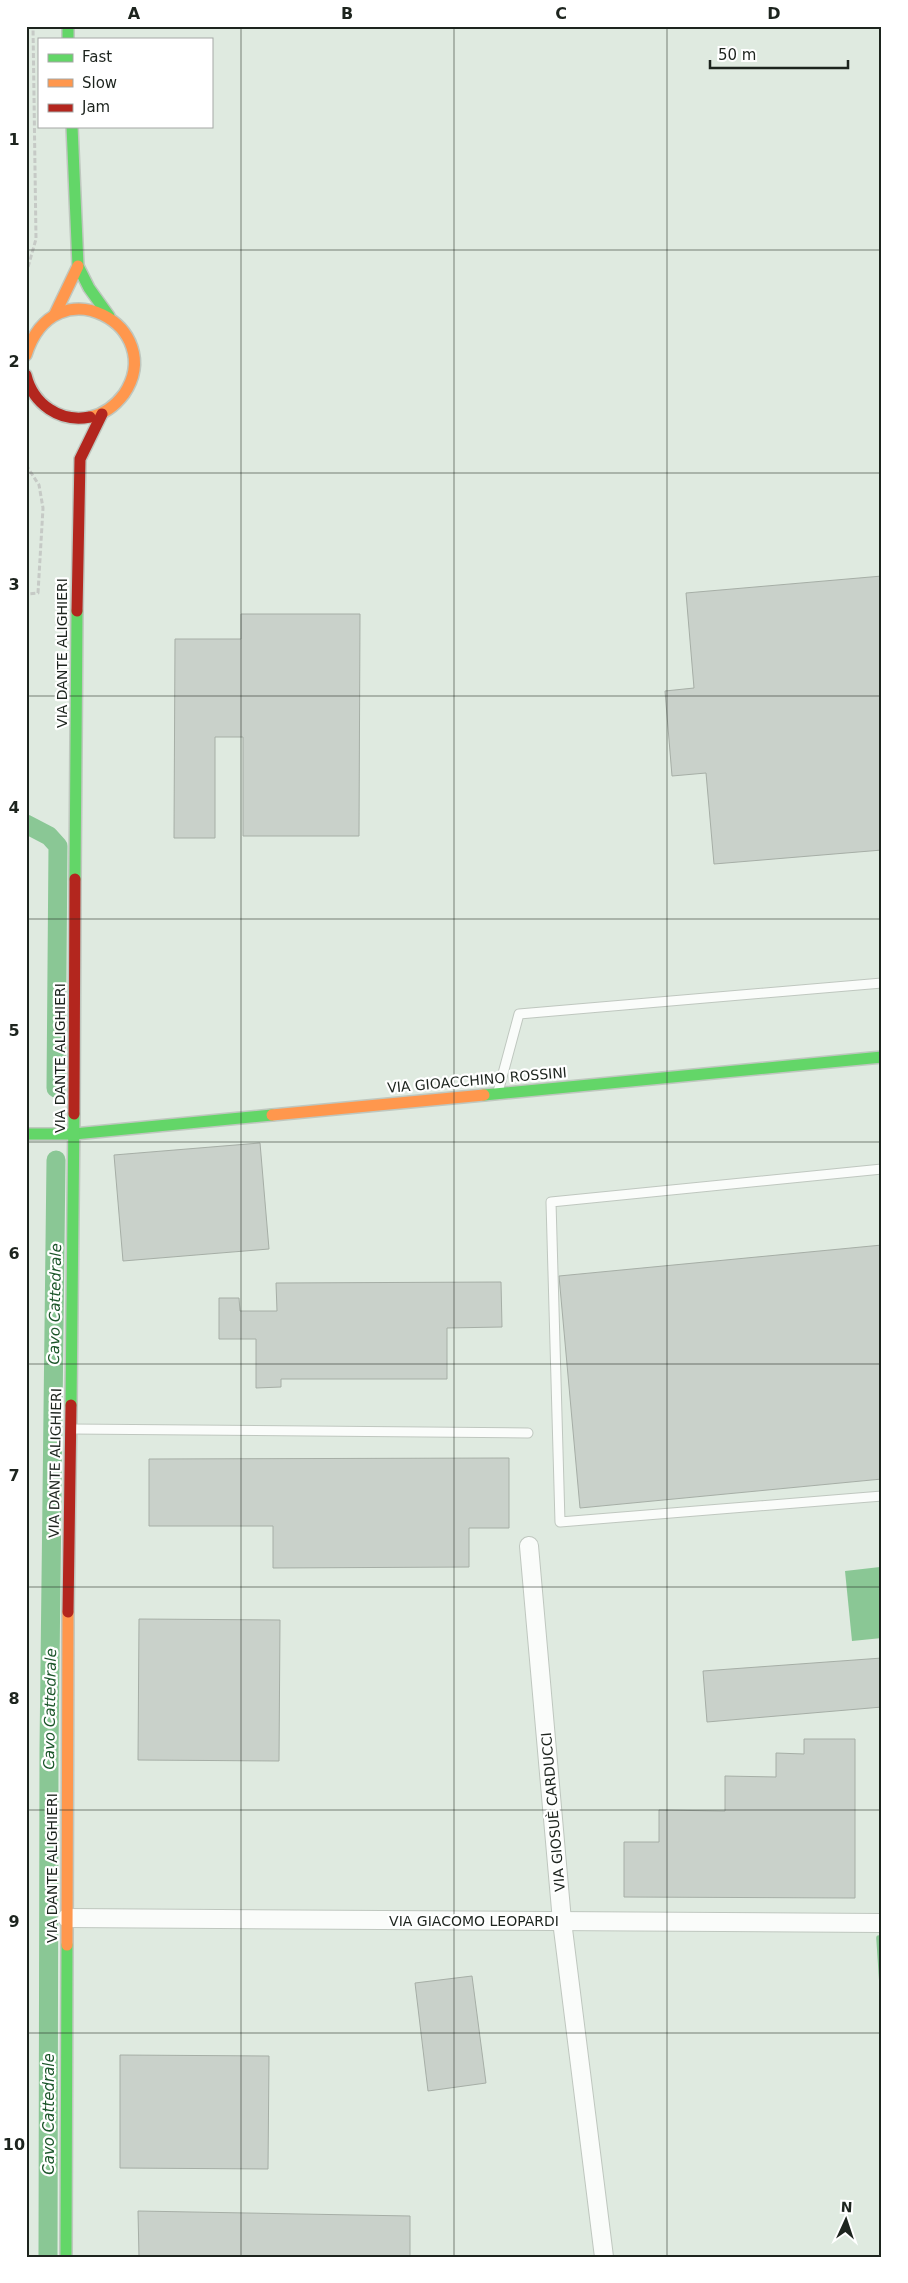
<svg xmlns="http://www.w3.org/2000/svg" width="908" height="2283" font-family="'DejaVu Sans',sans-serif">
<rect width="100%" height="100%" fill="#dfeae0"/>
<polygon fill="#8ac795" points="880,1567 882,1638 852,1641 845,1571"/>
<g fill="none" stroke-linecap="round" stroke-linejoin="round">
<polyline stroke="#8ac795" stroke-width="5.5" points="879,1938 882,1984"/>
<g stroke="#8ac795" stroke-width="19">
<polyline points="26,824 49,836 58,846 56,1088"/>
<polyline points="48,2257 49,1749 56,1160"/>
</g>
</g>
<g fill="#c9d1ca" stroke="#a6aea6">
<polygon points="882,576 882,850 714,864 706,773 672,776 665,691 694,688 686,593"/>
<polygon points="241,614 360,614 359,836 243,836 243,737 215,737 215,838 174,838 175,639 241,639"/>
<polygon points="260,1143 269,1249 123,1261 114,1155"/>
<polygon points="882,1245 882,1479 580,1508 559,1276"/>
<polygon points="501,1282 502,1327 447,1328 447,1379 281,1379 281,1387 256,1388 256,1339 219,1339 219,1298 239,1298 240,1311 277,1311 276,1283"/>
<polygon points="509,1458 509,1528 469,1528 469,1567 273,1568 273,1526 149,1526 149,1459"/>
<polygon points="139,1619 280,1620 279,1761 138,1760"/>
<polygon points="882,1658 882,1707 707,1722 703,1671"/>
<polygon points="804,1739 855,1739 855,1898 624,1897 624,1842 659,1842 659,1810 725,1811 725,1776 776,1777 776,1753 804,1754"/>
<polygon points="472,1976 486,2083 428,2091 415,1983"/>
<polygon points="120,2055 269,2056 268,2169 120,2168"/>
<polygon points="138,2211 410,2216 410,2257 139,2257"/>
</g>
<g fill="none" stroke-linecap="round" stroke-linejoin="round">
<defs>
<g id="lane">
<polyline points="498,1092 519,1014 882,983"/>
<polyline points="882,1169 551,1202 560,1522 882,1496"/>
<polyline points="71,1429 528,1433"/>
</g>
<g id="street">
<polyline points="529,1546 562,1921 604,2257"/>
<polyline points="67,1918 882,1923"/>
</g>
<g id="fast">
<polyline points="68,26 68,39"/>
<polyline points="72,126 78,266 89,288 109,316"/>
<polyline points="75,879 77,611"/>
<polyline points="484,1095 882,1057"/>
<polyline points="26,1134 74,1134 272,1115"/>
<polyline points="71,1405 74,1114"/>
<polyline points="66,2257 67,1945"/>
</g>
<g id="slow">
<polyline points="55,314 78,266"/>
<path d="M26,355C55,263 169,327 124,394C115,406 105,414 90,417"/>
<polyline points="272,1115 484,1095"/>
<polyline points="67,1945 68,1612"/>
</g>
<g id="jam">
<path d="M26,375C33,404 60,423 90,417"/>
<polyline points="77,611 80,459 102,414"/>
<polyline points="74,1114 75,879"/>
<polyline points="68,1612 71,1405"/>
</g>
</defs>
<use href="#lane" stroke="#bfc7bf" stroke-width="11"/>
<use href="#street" stroke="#bfc7bf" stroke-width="20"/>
<use href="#fast" stroke="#bfc7bf" stroke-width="14"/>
<use href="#slow" stroke="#bfc7bf" stroke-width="14"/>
<use href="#jam" stroke="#bfc7bf" stroke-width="14"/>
<g stroke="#c6cac6" stroke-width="3" stroke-dasharray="5 2.5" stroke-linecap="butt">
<polyline points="26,274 36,239 33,26"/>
<polyline points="26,465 39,485 43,508 38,593 26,594"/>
</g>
<use href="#lane" stroke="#fafcfa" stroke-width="9"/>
<use href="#street" stroke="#fafcfa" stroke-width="18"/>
<use href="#fast" stroke="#63d668" stroke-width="11"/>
<use href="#slow" stroke="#ff974d" stroke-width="11"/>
<use href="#jam" stroke="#b3261e" stroke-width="11"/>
</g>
<path fill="none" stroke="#1d241e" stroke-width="1" stroke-opacity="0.55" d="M241,26V2257M454,26V2257M667,26V2257M26,250H882M26,473H882M26,696H882M26,919H882M26,1142H882M26,1364H882M26,1587H882M26,1810H882M26,2033H882"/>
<g text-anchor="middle" stroke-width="4.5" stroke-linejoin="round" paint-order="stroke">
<g font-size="14" fill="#1d241e" stroke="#fff">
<text transform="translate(62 653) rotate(-90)" y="5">VIA DANTE ALIGHIERI</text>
<text transform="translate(60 1058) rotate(-90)" y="5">VIA DANTE ALIGHIERI</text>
<text transform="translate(477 1080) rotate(-5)" y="5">VIA GIOACCHINO ROSSINI</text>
<text transform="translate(55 1463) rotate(-89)" y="5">VIA DANTE ALIGHIERI</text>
<text transform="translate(553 1812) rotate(-95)" y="5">VIA GIOSUÈ CARDUCCI</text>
<text transform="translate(52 1868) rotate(-90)" y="5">VIA DANTE ALIGHIERI</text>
<text x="474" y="1926">VIA GIACOMO LEOPARDI</text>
</g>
<g font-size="15" font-style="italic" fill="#1b5529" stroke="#fff">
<text transform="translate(55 1304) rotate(-89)" y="5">Cavo Cattedrale</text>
<text transform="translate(50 1709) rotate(-89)" y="5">Cavo Cattedrale</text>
<text transform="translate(49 2114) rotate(-90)" y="5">Cavo Cattedrale</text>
</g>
</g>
<rect width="908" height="2283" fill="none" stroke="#ffffff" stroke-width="55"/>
<rect x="38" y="38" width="175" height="90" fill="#ffffff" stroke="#a5a7a5"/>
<rect x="48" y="54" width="25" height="8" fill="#63d668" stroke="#a5a7a5"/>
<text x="82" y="62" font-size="15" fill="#1d241e">Fast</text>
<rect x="48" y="79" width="25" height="8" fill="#ff974d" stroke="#a5a7a5"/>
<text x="82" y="88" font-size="15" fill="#1d241e">Slow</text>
<rect x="48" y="104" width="25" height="8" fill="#b3261e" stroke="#a5a7a5"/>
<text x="82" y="112" font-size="15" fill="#1d241e">Jam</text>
<g transform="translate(846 2220) rotate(3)" stroke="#ffffff" stroke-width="4" paint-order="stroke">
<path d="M0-4L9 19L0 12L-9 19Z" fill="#1d241e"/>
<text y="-8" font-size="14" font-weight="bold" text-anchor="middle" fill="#1d241e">N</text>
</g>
<path d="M710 60v8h138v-8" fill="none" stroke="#1d241e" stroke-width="2.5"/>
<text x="718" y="60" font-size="15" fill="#1d241e" stroke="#ffffff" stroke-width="4" paint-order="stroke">50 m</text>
<rect x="28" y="28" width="852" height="2228" fill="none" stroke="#1d241e" stroke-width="2"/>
<g font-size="16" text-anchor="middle" font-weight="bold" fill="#1d241e">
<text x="134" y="19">A</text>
<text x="347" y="19">B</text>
<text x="561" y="19">C</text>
<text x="774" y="19">D</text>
<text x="14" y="145">1</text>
<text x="14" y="367">2</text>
<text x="14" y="590">3</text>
<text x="14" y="813">4</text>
<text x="14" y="1036">5</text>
<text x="14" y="1259">6</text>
<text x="14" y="1481">7</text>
<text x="14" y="1704">8</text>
<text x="14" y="1927">9</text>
<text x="14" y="2150">10</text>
</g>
</svg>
